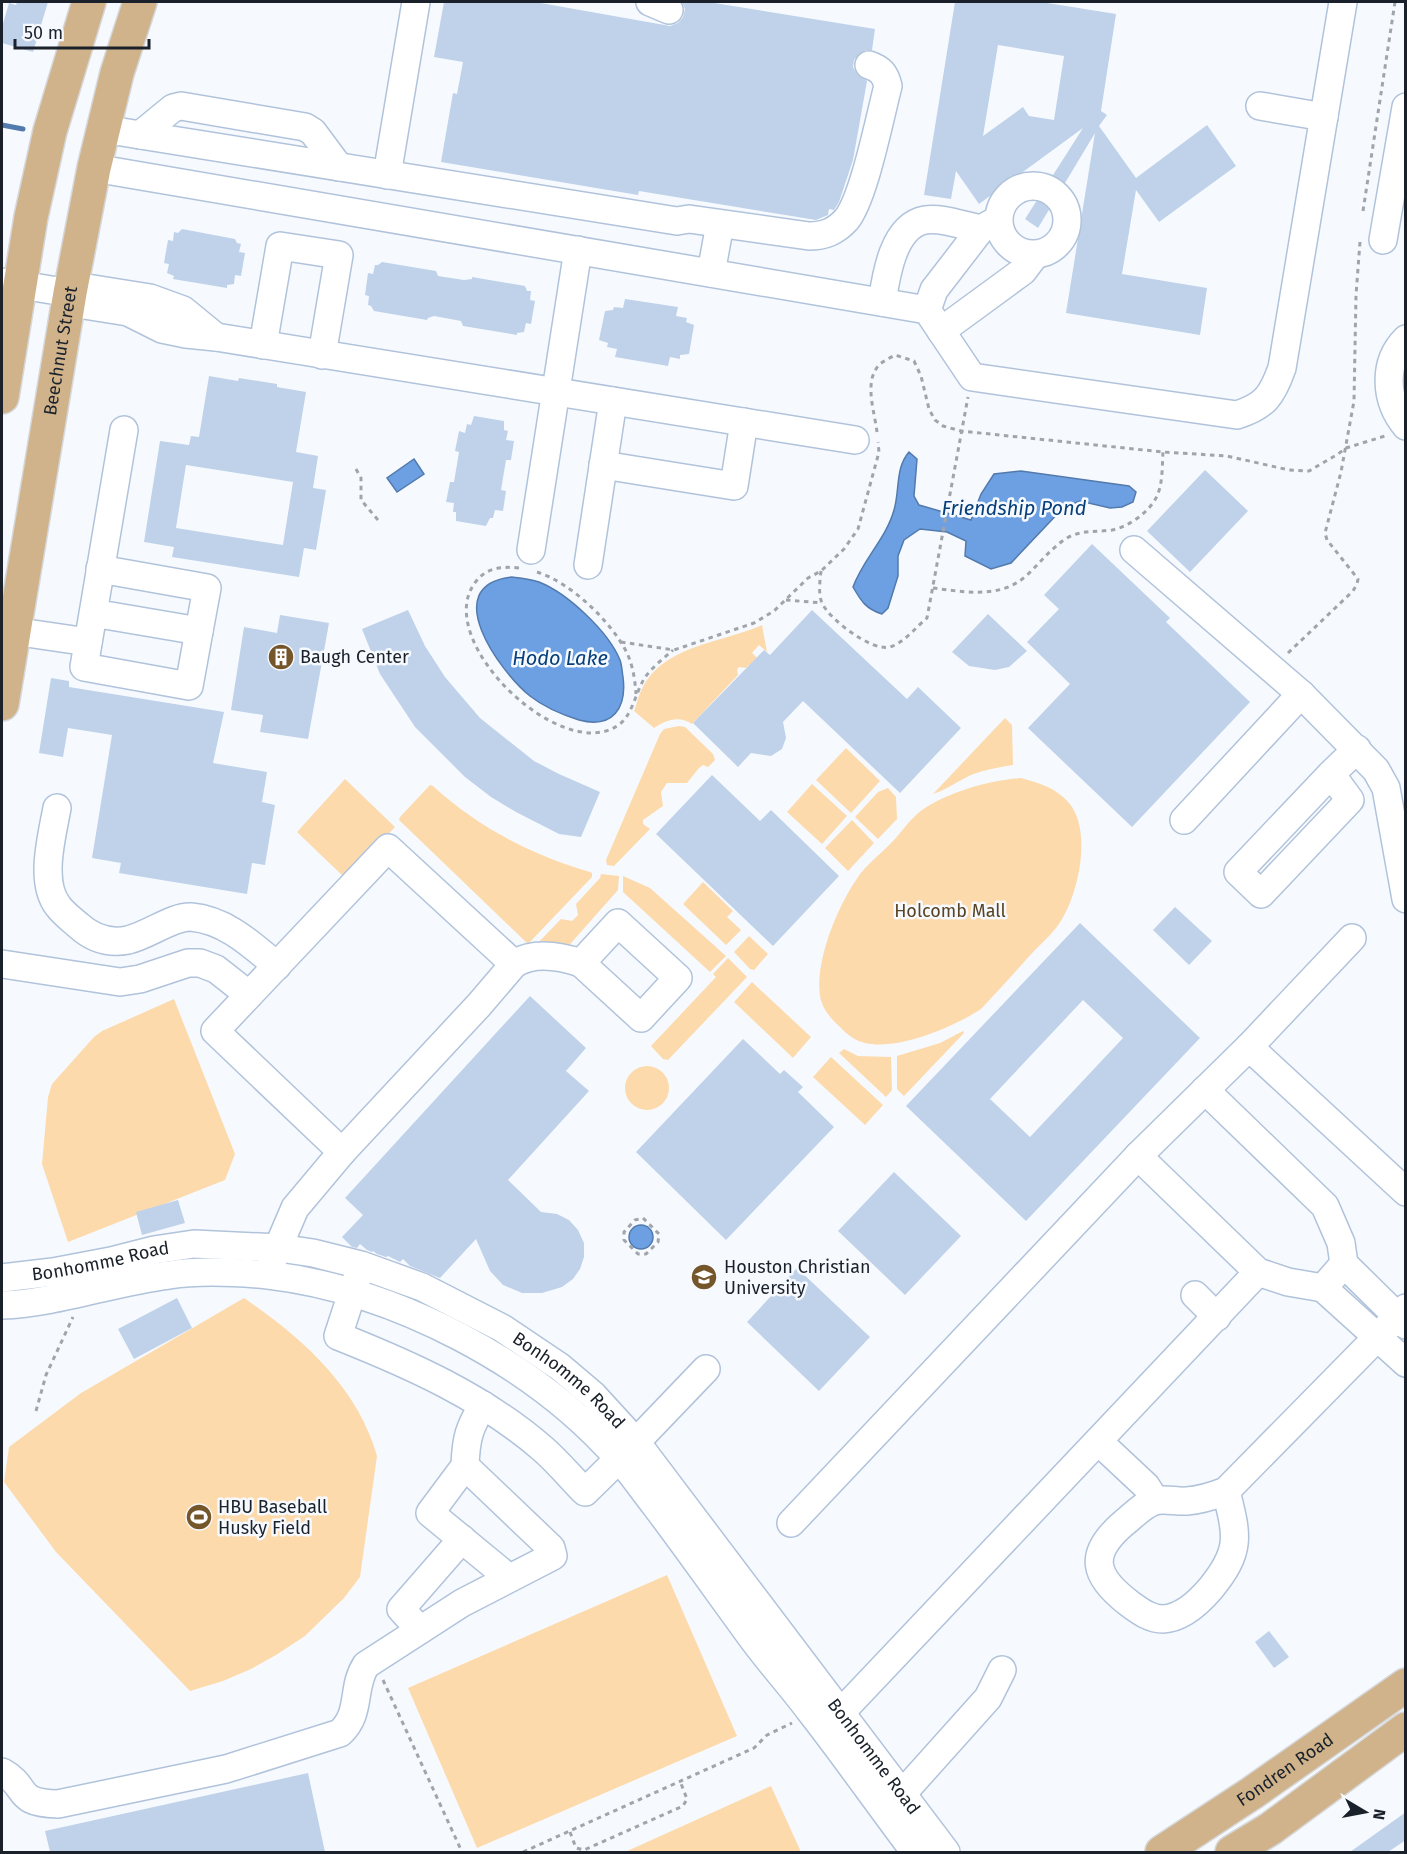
<svg xmlns="http://www.w3.org/2000/svg" width="1407" height="1854" font-family="'Fira Sans',sans-serif">
<rect width="100%" height="100%" fill="#f6faff"/>
<g fill="#fddaac">
<path d="M762,625L767,652L759,645L752,653L784,683L776,691L749,665L746,668L739,667L737,670L738,675L692,724C679,715 666,720 654,728L634,711C637,704 638,696 642,689C663,645 722,643 762,625Z"/>
<path d="M1005,718L1012,725L1013,765C999,767 984,770 971,775C958,781 946,790 933,794Z"/>
<polygon points="679,726 685,727 713,754 715,760 708,767 703,765 699,768 687,783 667,783 661,792 663,806 643,820 643,824 650,829 614,866 607,865 606,860 660,734 664,729"/>
<polygon points="846,748 880,781 851,813 816,780"/>
<path d="M1021,778C1040,783 1056,788 1069,803C1093,831 1078,897 1059,924C1052,934 1042,943 1034,951C1016,971 999,990 981,1009C954,1027 884,1058 853,1038C848,1035 843,1030 839,1026C830,1018 822,1008 820,996C815,961 837,908 856,880C865,865 882,853 894,840C903,830 911,818 922,810C948,792 990,780 1021,778Z"/>
<polygon points="345,779 395,827 346,879 297,832"/>
<polygon points="812,784 847,816 822,844 787,812"/>
<path d="M430,785L433,786C478,827 531,855 590,872L592,873V877L528,944L399,820L400,817Z"/>
<polygon points="888,788 896,797 897,819 878,839 855,817 878,792"/>
<polygon points="852,820 874,843 848,871 825,848"/>
<polygon points="601,874 619,876 618,890 564,951 533,948 561,919 572,921 578,915 576,904 600,878"/>
<polygon points="623,876 650,888 726,956 710,972 623,892"/>
<polygon points="703,882 733,911 727,917 741,930 726,945 683,904"/>
<polygon points="749,936 768,954 754,970 750,969 734,952"/>
<polygon points="728,958 747,977 668,1060 663,1059 651,1046 716,977 713,974"/>
<polygon points="752,982 811,1037 793,1058 734,1002"/>
<polygon points="174,999 235,1154 225,1180 68,1242 42,1164 48,1097 52,1084 94,1037 102,1031"/>
<polygon points="963,1031 964,1033 904,1096 897,1089 897,1056 940,1043"/>
<polygon points="844,1049 858,1056 891,1057 892,1090 886,1097 839,1053"/>
<polygon points="831,1057 883,1105 865,1125 813,1077"/>
<circle cx="647" cy="1088" r="22"/>
<path d="M244,1298C302,1338 357,1386 377,1456L360,1577L344,1598L305,1636L276,1655L251,1669L223,1681L190,1691L56,1552L4,1482L9,1447L81,1393Z"/>
<polygon points="667,1575 737,1736 477,1848 408,1688"/>
<polygon points="771,1786 801,1852 625,1852"/>
</g>
<g fill="#6ca0e3" stroke="#537aac" stroke-width="1.5">
<path d="M909,452L917,459L914,496L919,505L971,520L981,494L994,474L1021,471L1129,486L1136,492L1133,502L1122,507L1110,508L1080,501L1063,508L1011,563L991,569L965,556L966,541L947,532L920,529L904,540L898,556V576L888,608L882,614C866,609 861,601 853,587C863,559 886,539 894,510C900,490 895,468 909,452Z"/>
<polygon points="414,459 424,474 397,492 387,478"/>
<path d="M512,577C521,578 531,579 539,582C567,593 608,631 620,660C622,665 622,672 623,677C627,708 613,729 579,720C563,715 544,707 530,696C500,672 437,585 512,577Z"/>
<circle cx="641" cy="1237" r="12"/>
</g>
<g fill="none" stroke-linecap="round" stroke-linejoin="round">
<polyline stroke="#537aac" stroke-width="5" points="2,125 23,129"/>
</g>
<g fill="#bfd2ea" fill-rule="evenodd">
<polygon points="17,2 48,2 33,52 2,43 2,27 9,3 16,5"/>
<polygon points="444,2 535,2 670,26 678,23 683,17 685,9 682,2 708,2 875,29 872,50 866,50 860,53 854,60 853,67 857,74 867,81 853,160 839,202 834,210 829,209 828,215 816,220 639,191 638,195 441,162 453,93 457,94 463,62 434,57"/>
<path d="M955,2H1041L1116,14L1101,111L1107,115L1099,126L1136,178L1207,125L1236,166L1159,222L1136,190L1122,274L1207,288L1200,335L1066,313L1095,133L1038,228L1025,219L1083,128L979,204L956,171L951,199L924,195ZM998,45L1064,56L1054,120L1029,116L1023,107L983,136Z"/>
<polygon points="182,229 235,239 237,243 241,244 239,252 245,253 241,276 235,275 234,284 227,285 227,288 173,279 174,276 167,273 169,264 164,263 168,240 173,241 174,232 178,233"/>
<polygon points="382,262 436,271 438,276 464,280 472,279 472,277 525,286 527,291 531,291 530,300 535,301 531,324 526,323 524,332 517,333 517,335 463,326 461,321 434,316 428,318 427,320 374,311 371,306 368,305 369,296 365,295 368,273 373,274 375,265 378,265"/>
<polygon points="625,299 678,307 676,316 687,318 686,322 694,325 689,354 680,355 680,359 670,357 668,366 615,357 617,349 607,347 608,343 599,340 605,311 613,310 614,307 623,308"/>
<path d="M209,376L238,381L239,378L277,384V387L306,392L296,452L318,456L313,488L326,490L316,550L304,548L299,577L172,557L174,547L144,542L160,441L189,445L191,436L199,437ZM186,465L293,482L283,545L176,528Z"/>
<polygon points="474,416 504,421 504,430 508,431 506,440 514,441 511,460 506,460 501,490 506,491 503,511 495,510 493,518 490,518 486,526 456,521 456,512 453,512 454,503 446,502 450,482 454,482 459,452 455,451 459,431 465,433 467,424 471,425"/>
<polygon points="1205,470 1248,511 1190,572 1147,531"/>
<polygon points="1092,544 1170,618 1166,622 1250,702 1132,827 1028,728 1070,684 1027,642 1059,609 1044,595"/>
<polygon points="408,610 425,646 445,677 480,718 534,761 559,774 600,792 581,837 559,834 516,812 491,797 465,777 415,727 380,674 362,629"/>
<polygon points="812,610 907,699 918,687 961,728 900,793 803,701 783,722 786,738 782,749 771,756 751,753 738,767 693,723 764,650 770,655"/>
<polygon points="988,614 1027,651 1009,667 995,670 969,666 952,652"/>
<polygon points="280,615 329,623 308,739 260,732 263,715 231,710 244,627 277,633"/>
<polygon points="51,678 69,681 69,687 224,712 213,763 267,772 262,802 275,805 265,865 252,863 247,894 119,873 121,863 92,858 112,735 68,728 63,757 39,753"/>
<polygon points="712,775 760,821 771,810 839,876 773,946 656,834"/>
<polygon points="1175,907 1212,941 1189,965 1153,930"/>
<path d="M1080,923L1200,1038L1026,1221L906,1106ZM1083,1000L1123,1038L1030,1137L990,1099Z"/>
<polygon points="530,996 586,1048 566,1071 589,1091 508,1180 541,1212 557,1214 569,1220 578,1230 584,1243 584,1257 580,1269 573,1279 562,1287 542,1293 522,1293 503,1285 490,1271 476,1239 440,1278 410,1266 403,1259 400,1262 388,1256 386,1257 377,1254 373,1251 372,1252 367,1250 360,1244 357,1248 352,1247 342,1237 363,1215 345,1198"/>
<polygon points="743,1039 780,1074 784,1070 803,1087 798,1092 834,1127 726,1240 636,1152"/>
<polygon points="894,1172 961,1236 905,1295 838,1231"/>
<polygon points="178,1200 185,1223 142,1235 136,1212"/>
<polygon points="797,1268 870,1337 819,1391 747,1322"/>
<polygon points="177,1298 192,1328 134,1359 118,1329"/>
<polygon points="1269,1631 1289,1657 1274,1668 1255,1642"/>
<polygon points="308,1773 325,1852 50,1852 45,1831"/>
<polygon points="1406,1812 1406,1840 1388,1852 1350,1852"/>
</g>
<g fill="none" stroke-linecap="round" stroke-linejoin="round">
<defs>
<g id="minor">
<polyline points="650,2 669,10"/>
<polyline points="1260,106 1324,117"/>
<path d="M103,129L677,221L689,219L809,236C824,236 835,232 846,220C864,199 880,116 888,86C885,74 881,69 869,65"/>
<polyline points="140,135 173,108 181,106 305,127 313,132 339,167"/>
<path d="M94,168L927,310L972,377L1237,415C1265,406 1272,396 1282,368L1343,2"/>
<polyline points="387,175 416,2"/>
<circle cx="1033" cy="220" r="34"/>
<polyline points="1383,240 1406,107"/>
<polyline points="711,273 720,224"/>
<polyline points="2,282 70,293 87,288 150,298 183,310 216,337"/>
<polyline points="70,293 84,305 128,312 162,329 186,334 216,337 855,440"/>
<path d="M882,302C886,276 893,226 925,220C942,217 964,226 981,229"/>
<polyline points="927,310 934,290 981,229 994,222"/>
<polyline points="941,331 1023,271 1035,255"/>
<path d="M1406,339C1382,363 1385,401 1406,426"/>
<polyline points="263,345 280,246 339,255 322,355"/>
<polyline points="603,465 734,486 744,422"/>
<polyline points="531,550 578,250"/>
<polyline points="1134,550 1301,694 1376,770 1386,788 1406,899"/>
<polyline points="588,565 613,401"/>
<polyline points="100,569 207,588 199,631"/>
<polyline points="93,613 199,631 189,686 84,667 124,430"/>
<polyline points="13,631 88,642"/>
<polyline points="1331,774 1350,800 1261,894 1238,872 1331,774 1357,749"/>
<path d="M57,808C52,836 39,882 58,906C63,913 71,919 78,925C92,938 108,944 128,940C149,935 173,916 191,917C226,920 252,945 277,966"/>
<polyline points="1184,820 1301,694"/>
<polygon points="388,848 514,964 479,1005 342,1152 215,1031"/>
<polygon points="618,923 678,978 641,1018 581,963"/>
<polyline points="1352,938 1249,1047 1406,1192"/>
<polyline points="2,964 120,982 140,979 188,963 200,963 216,969 249,995"/>
<path d="M514,964C534,951 560,956 581,963"/>
<polyline points="1138,1156 1258,1272 1288,1282 1323,1288 1344,1264 1341,1243 1325,1206 1205,1090"/>
<polyline points="271,1264 295,1208 342,1152"/>
<polyline points="1344,1264 1406,1325"/>
<path d="M358,1275L338,1336C411,1365 483,1397 543,1449C558,1462 571,1478 585,1492L636,1442L706,1369"/>
<path id="s1" d="M2,1278L53,1272L111,1261L154,1250L194,1244L279,1248L313,1253L361,1265L422,1287L502,1328L560,1367L593,1395L636,1442L946,1852"/>
<polyline points="1323,1288 1406,1363"/>
<polyline points="1195,1295 1217,1317"/>
<path d="M2,1305C58,1303 112,1282 169,1275C200,1270 237,1272 268,1275C395,1290 535,1363 619,1459C632,1473 643,1490 655,1505C689,1550 722,1597 755,1642C773,1666 793,1688 810,1711C846,1757 880,1806 915,1852"/>
<polyline points="1099,1442 1146,1486 1155,1500"/>
<polyline points="465,1466 430,1513 509,1578"/>
<path d="M1226,1491C1237,1535 1242,1550 1211,1588C1200,1601 1182,1618 1163,1619C1150,1619 1140,1611 1130,1604C1093,1576 1087,1554 1125,1522C1134,1515 1144,1504 1155,1501C1164,1498 1177,1502 1187,1501C1201,1500 1213,1496 1226,1491L1406,1308"/>
<polyline points="791,1523 1138,1156 1249,1047"/>
<polyline points="420,1630 401,1609 462,1539"/>
<polyline points="829,1725 1258,1272"/>
<path d="M2,1772C30,1787 13,1803 58,1804L226,1769L340,1733C362,1713 351,1688 366,1665L462,1603L553,1556L551,1548L465,1466C466,1438 469,1428 483,1405"/>
<polyline points="887,1804 902,1794 988,1698 1002,1670"/>
</g>
<g id="major">
<polyline points="2,397 31,217 50,131 89,2"/>
<path id="s2" d="M2,704L70,293L94,168L117,73L140,2"/>
<path id="s3" d="M1162,1852L1252,1793L1406,1685"/>
<polyline points="1232,1852 1270,1829 1406,1729"/>
</g>
</defs>
<use href="#minor" stroke="#b1c3db" stroke-width="30"/>
<use href="#major" stroke="#d6d7d9" stroke-width="36"/>
<g stroke="#a0a5ac" stroke-width="3" stroke-dasharray="4.5 4.5" stroke-linecap="butt">
<polyline points="1363,211 1395,2"/>
<path d="M877,432C875,414 865,386 876,369C880,362 888,359 895,355L914,361L921,376L929,409L935,420L943,426L961,431L1163,452L1227,456L1289,470L1309,471L1338,454L1346,448L1385,436"/>
<polyline points="356,469 361,478 361,500 378,520"/>
<path d="M519,568C500,566 485,568 474,584C434,642 560,763 617,726C632,717 635,694 644,679C651,668 663,659 673,650"/>
<path d="M821,571C820,580 818,594 822,603C829,619 872,652 890,647C904,643 916,627 927,618L968,397"/>
<path d="M537,572C570,582 611,621 627,653C633,666 635,680 636,694"/>
<path d="M933,588C965,592 1000,599 1026,576C1040,563 1051,548 1067,538C1081,530 1096,532 1112,530C1128,527 1148,513 1156,498C1163,485 1162,467 1163,452"/>
<polyline points="786,600 822,603"/>
<polyline points="621,642 674,650 754,623 774,611 808,578 821,571 844,549 858,529 879,452 878,442"/>
<polyline points="1288,653 1353,591 1357,584 1358,579 1327,540 1325,533 1341,472 1354,401 1356,295 1360,242"/>
<polygon points="643,1218 659,1234 658,1242 646,1254 638,1254 624,1240 624,1232 635,1220"/>
<polyline points="36,1411 46,1375 73,1317"/>
<polyline points="383,1680 462,1852"/>
<polyline points="570,1832 576,1848 584,1850 683,1806 687,1799 680,1781"/>
<polyline points="523,1852 754,1748 767,1735 792,1723"/>
</g>
<use href="#minor" stroke="#fff" stroke-width="27"/>
<use href="#major" stroke="#d0b38b" stroke-width="33"/>
</g>
<defs>
<symbol id="building-disc" viewBox="-11 -11 22 22"><circle r="9.5" fill="#74562a" stroke="#f6faff"/><path d="M-4-6H4V6H1V3H-1V6H-4ZM-2.5-4.3h1.7v1.8h-1.7ZM.8-4.3h1.7v1.8H.8ZM-2.5-1h1.7V.8h-1.7ZM.8-1h1.7V.8H.8Z" fill="#fff"/></symbol>
<symbol id="university-disc" viewBox="-11 -11 22 22"><circle r="9.5" fill="#74562a" stroke="#f6faff"/><path d="M0-5L7-2L0 1L-7-2ZM-4 1L0 2.5L4 1V4Q0 6-4 4Z" fill="#fff"/></symbol>
<symbol id="stadium-disc" viewBox="-11 -11 22 22"><circle r="9.5" fill="#74562a" stroke="#f6faff"/><path d="M0-5a6.5 5 0 1 0 0 10a6.5 5 0 1 0 0-10ZM-3.5-1.8h7v3.6h-7Z" fill="#fff"/></symbol>
</defs>
<g fill-rule="evenodd">
<use href="#building-disc" x="266" y="642" width="30" height="30"/>
<use href="#university-disc" x="689" y="1262" width="30" height="30"/>
<use href="#stadium-disc" x="184" y="1502" width="30" height="30"/>
</g>
<g text-anchor="middle" stroke-width="5" stroke-linejoin="round" paint-order="stroke">
<g font-size="18" fill="#1a212a" stroke="#f6faff">
<text dy="6" stroke="none"><textPath href="#s2" startOffset="358">Beechnut Street</textPath></text>
<text dy="6" stroke="none"><textPath href="#s1" startOffset="100">Bonhomme Road</textPath></text>
<text dy="6" stroke="none"><textPath href="#s1" startOffset="604">Bonhomme Road</textPath></text>
<text dy="6" stroke="none"><textPath href="#s1" startOffset="1090">Bonhomme Road</textPath></text>
<text dy="6" stroke="none"><textPath href="#s3" startOffset="148">Fondren Road</textPath></text>
</g>
<g font-size="18" fill="#1a212a" stroke="#f6faff" text-anchor="start">
<text x="300" y="663">Baugh Center</text>
<text x="724" y="1273">Houston Christian<tspan x="724" dy="21">University</tspan></text>
<text x="218" y="1513">HBU Baseball<tspan x="218" dy="21">Husky Field</tspan></text>
</g>
<g font-size="18" fill="#5a4322" stroke="#f6faff">
<text x="950" y="917">Holcomb Mall</text>
</g>
<g font-size="20" font-style="italic" fill="#063f7a" stroke="#f6faff">
<text x="1014" y="515">Friendship Pond</text>
<text x="560" y="665">Hodo Lake</text>
</g>
</g>
<rect width="1407" height="1854" fill="none" stroke="#1a212a" stroke-width="6"/>
<g transform="translate(1365 1812) rotate(100)" stroke="#f6faff" stroke-width="4.5" paint-order="stroke">
<path d="M0-4.5L10 22L0 15L-10 22Z" fill="#1a212a"/>
<text y="-9" font-size="16" font-weight="bold" text-anchor="middle" fill="#1a212a">N</text>
</g>
<path d="M15 39v9h134v-9" fill="none" stroke="#1a212a" stroke-width="3"/>
<text x="24" y="39" font-size="18" fill="#1a212a" stroke="#f6faff" stroke-width="4.5" paint-order="stroke">50 m</text>
</svg>
